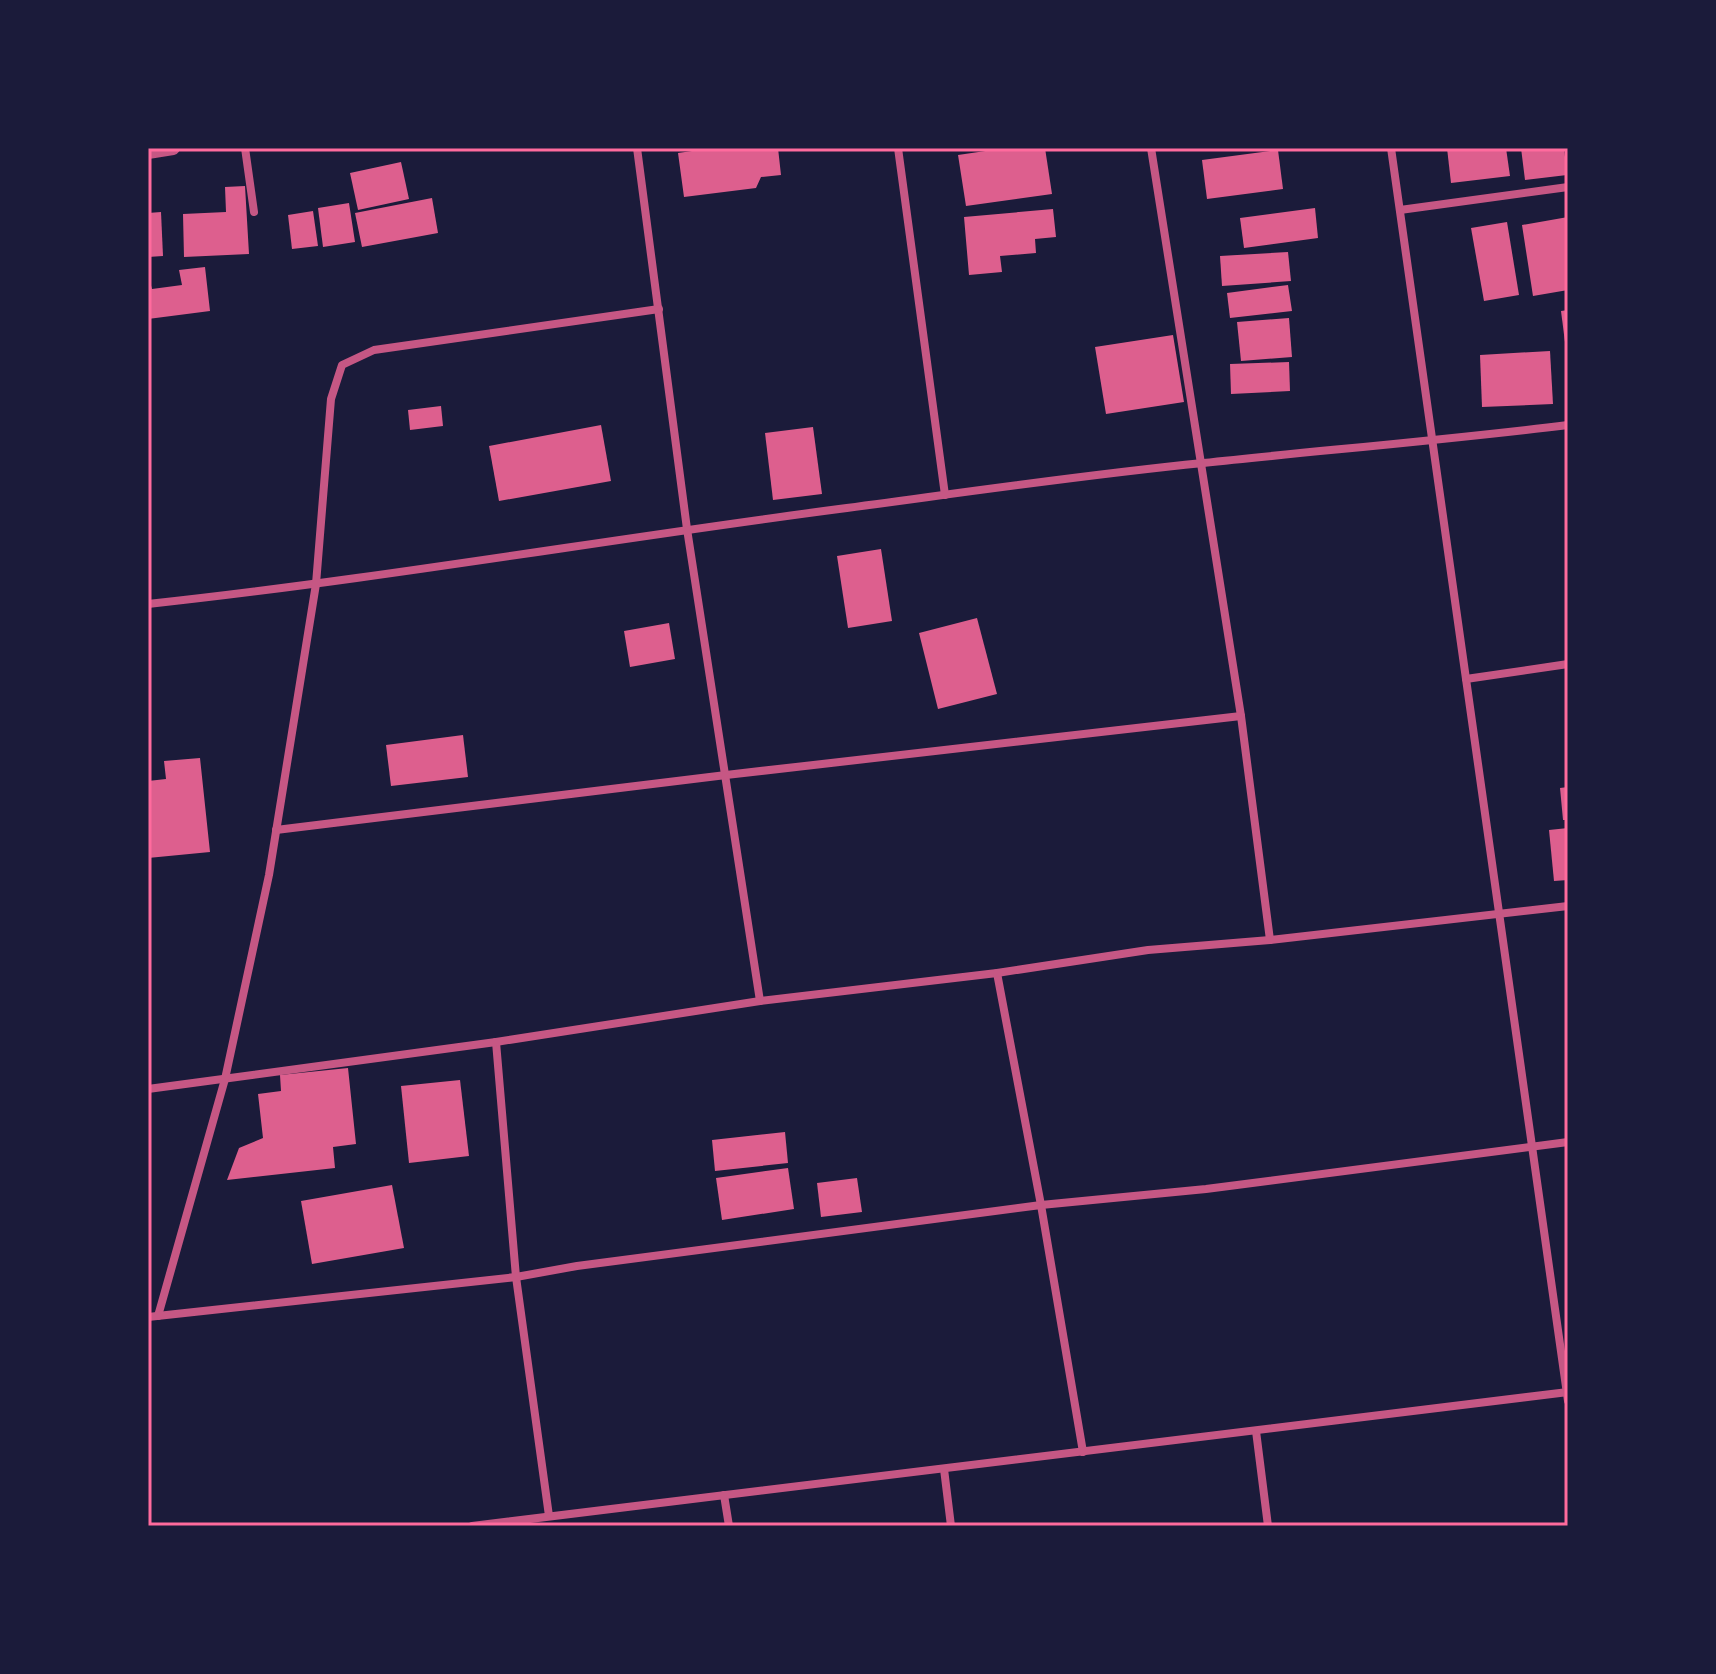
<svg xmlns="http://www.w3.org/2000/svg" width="1716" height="1674" font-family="Barlow,sans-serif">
<rect width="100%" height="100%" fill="#1b1b3a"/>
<g fill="#dd5f8e">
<polygon points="713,148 778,148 781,175 761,177 756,188 684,197 678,153"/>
<polygon points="1006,148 1045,148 1052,194 966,206 958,155"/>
<polygon points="1447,148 1506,148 1510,176 1451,183"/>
<polygon points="1521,148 1564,148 1567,175 1525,180"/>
<polygon points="1278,150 1283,189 1207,199 1202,160"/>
<polygon points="401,162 409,199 358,210 350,173"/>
<polygon points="245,186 249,254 184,257 183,214 226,212 225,187"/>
<polygon points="432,198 438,233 362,247 355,213"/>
<polygon points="349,203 355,242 323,247 318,208"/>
<polygon points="1315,208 1318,238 1244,248 1240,218"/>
<polygon points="1053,209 1056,237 1035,239 1036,253 1000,256 1002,272 969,275 964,217"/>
<polygon points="313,211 318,246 292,249 288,215"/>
<polygon points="161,212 163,256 148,257 148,213"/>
<polygon points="1568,217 1568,290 1533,296 1522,225"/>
<polygon points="1507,222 1519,295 1484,301 1471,228"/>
<polygon points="1288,252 1291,281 1222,286 1220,256"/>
<polygon points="205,267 210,311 148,319 148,275 152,289 182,285 179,270"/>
<polygon points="1288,285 1292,311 1230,318 1227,293"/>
<polygon points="1568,310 1568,350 1566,350 1561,311"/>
<polygon points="1289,318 1292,357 1241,361 1237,322"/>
<polygon points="1173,335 1184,402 1106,414 1095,347"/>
<polygon points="1550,351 1553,404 1482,407 1480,355"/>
<polygon points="1289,362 1290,391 1231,394 1230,364"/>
<polygon points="441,406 443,426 410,430 408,410"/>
<polygon points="601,425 611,481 499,501 489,446"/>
<polygon points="813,427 822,494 773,500 765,433"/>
<polygon points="881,549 892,621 848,628 837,556"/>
<polygon points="977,618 997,694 938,709 919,633"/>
<polygon points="669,623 675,659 630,667 624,631"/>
<polygon points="463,735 468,777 391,786 386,745"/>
<polygon points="200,758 210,852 148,858 148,781 166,779 164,761"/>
<polygon points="1568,787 1568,820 1563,820 1560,788"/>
<polygon points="1568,828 1568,880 1554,881 1549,830"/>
<polygon points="348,1068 356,1144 333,1147 335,1168 227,1180 239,1148 263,1138 258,1094 281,1091 280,1075"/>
<polygon points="460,1080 469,1156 409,1163 401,1086"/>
<polygon points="785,1132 788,1163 715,1171 712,1140"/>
<polygon points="788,1168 794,1209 722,1220 716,1178"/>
<polygon points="857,1178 862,1212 821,1217 817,1183"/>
<polygon points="392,1185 404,1248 312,1264 301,1201"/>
</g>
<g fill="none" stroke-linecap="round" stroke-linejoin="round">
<g stroke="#c65784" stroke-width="8">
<polyline points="245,148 254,212"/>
<polyline points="637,148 687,529 760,1001"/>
<polyline points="898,148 945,495"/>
<polyline points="1151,148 1241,716 1270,940"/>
<polyline points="1391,148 1568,1401"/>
<polyline points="1400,210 1568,187"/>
<path d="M148,604C379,579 609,539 839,509C960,493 1082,475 1203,463C1325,450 1446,440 1568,425"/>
<polyline points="1466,679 1568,664"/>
<polyline points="276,830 726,775 1241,716"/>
<polyline points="997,973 1041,1205 1083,1452"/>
<polyline points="496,1042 516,1277 549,1516"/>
<polyline points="148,1089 496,1042 760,1001 997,973 1148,950 1270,940 1568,906"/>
<polyline points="158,1316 225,1079 269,875 316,584 331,399 342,365 374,350 659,309"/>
<polyline points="148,1317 516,1277 577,1266 1041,1205 1206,1189 1568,1142"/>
<polyline points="1256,1431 1268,1526"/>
<polyline points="944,1469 951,1526"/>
<polyline points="724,1495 729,1526"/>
<polyline points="472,1526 1568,1392"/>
</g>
<polyline stroke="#c65784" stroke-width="14" points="148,152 173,148"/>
</g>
<rect width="1716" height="1674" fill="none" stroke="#1b1b3a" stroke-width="300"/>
<rect x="150" y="150" width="1416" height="1374" fill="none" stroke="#ff6b9d" stroke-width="3"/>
</svg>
